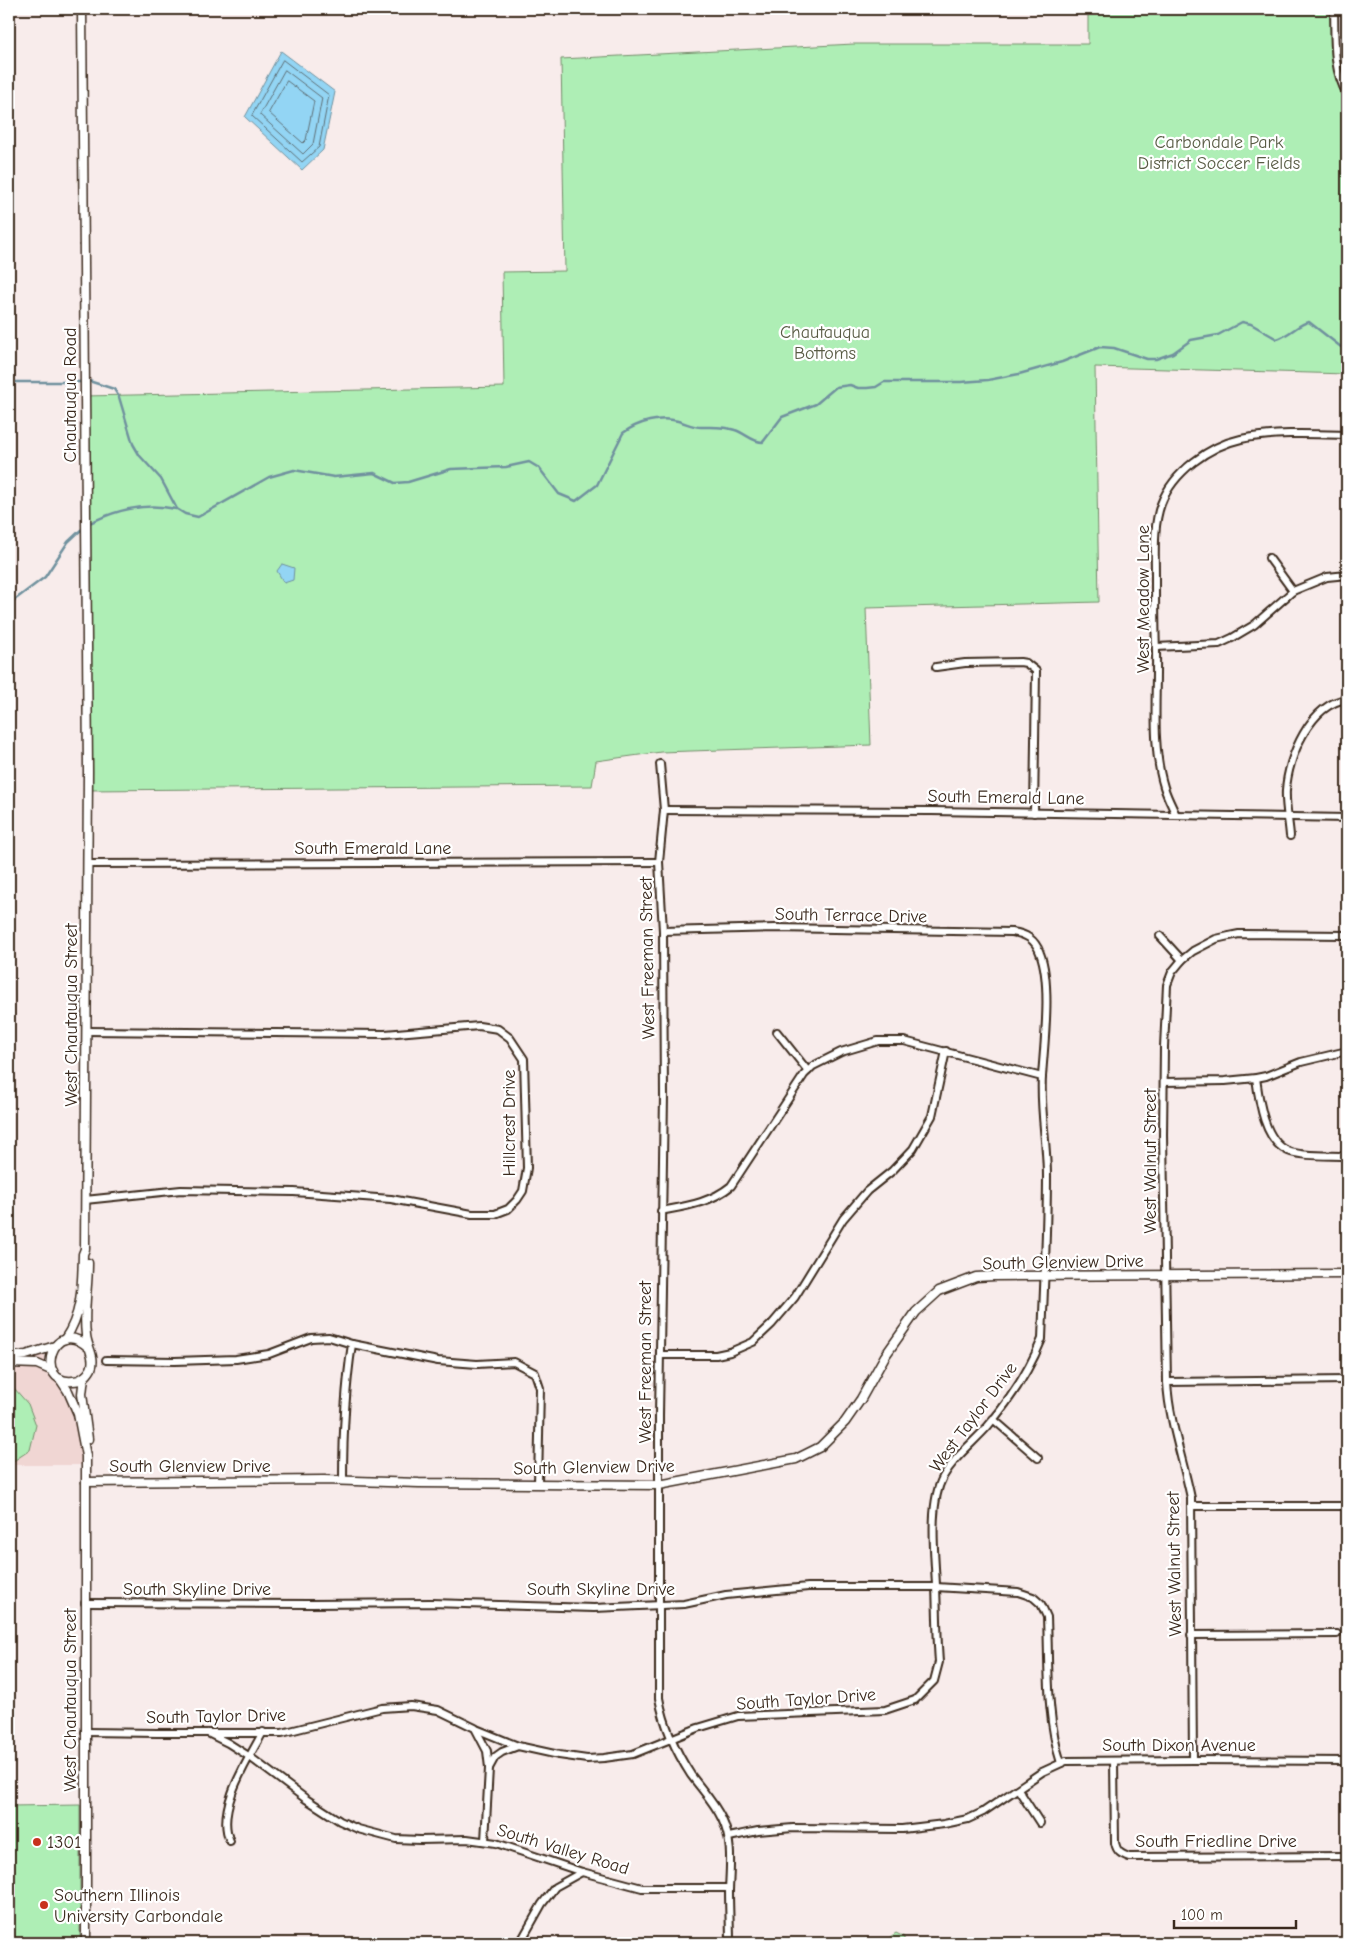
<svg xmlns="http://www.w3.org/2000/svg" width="1356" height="1952" font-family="'Comic Neue',sans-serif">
<rect width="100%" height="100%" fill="#f8eceb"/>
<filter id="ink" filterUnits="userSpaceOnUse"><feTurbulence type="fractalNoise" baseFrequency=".02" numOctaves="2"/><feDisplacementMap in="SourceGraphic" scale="10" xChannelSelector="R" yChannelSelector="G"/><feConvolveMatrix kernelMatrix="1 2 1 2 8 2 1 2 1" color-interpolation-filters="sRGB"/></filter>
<g filter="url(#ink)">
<polygon fill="#f0d6d3" points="44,1346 45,1362 48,1372 68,1399 77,1423 82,1465 9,1465 9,1353 31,1350"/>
<g fill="#aeeeb5" stroke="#748c6a">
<polygon points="1088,9 1334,9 1336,64 1347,94 1347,374 1095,367 1099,602 866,608 871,745 661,752 596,761 592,786 88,790 85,396 504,387 502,272 565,271 561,59 854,44 1088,44"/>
<polygon points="9,1388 14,1388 28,1404 36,1425 30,1450 15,1460 9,1462"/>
<polygon points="80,1805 80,1943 9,1943 9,1806"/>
<polygon points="896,1933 904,1937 904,1943 889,1943 890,1937"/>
</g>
<g fill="#93d5f4" stroke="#70919e">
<polygon points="281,51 335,92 323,150 302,170 245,117"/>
<polygon points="282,564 294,568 293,580 284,583 277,571"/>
</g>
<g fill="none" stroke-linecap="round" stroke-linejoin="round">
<g stroke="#5e6e74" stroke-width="1">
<polygon points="283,60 329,95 319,147 302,162 252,116"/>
<polygon points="285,70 322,98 313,144 303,154 260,115"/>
<polygon points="287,81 314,101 306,140 303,143 269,113"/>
</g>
<g stroke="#70919e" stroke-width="2.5">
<path d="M9,382H81L89,381L114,389L119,397L133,444L140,456L161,479L177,509L185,514L198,517L269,477L294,470L334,477L374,473L395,483L408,482L451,469L506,467L529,462L539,468L559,494L576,501L597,485L623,433C638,422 660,416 678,421C686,423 693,427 701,427C713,427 723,426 735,430C745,433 752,442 763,442L782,417L816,404L836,387L850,385L858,388H867L876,387L884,382H961L988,380L1019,374L1062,362L1100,347L1114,348L1147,359H1156L1173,353L1191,340L1218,335L1242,322L1251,324L1277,339C1288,336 1301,322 1309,322L1341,347H1347"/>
<path d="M88,524C115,510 145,502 176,509"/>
<polyline points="9,604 45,577 68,542 83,528"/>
</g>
<defs>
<g id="minor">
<path d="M1334,9C1335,37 1332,69 1347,94"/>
<polyline points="1269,558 1293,591"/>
<polyline points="1156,647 1219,644 1232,638 1254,625 1293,591 1327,577 1347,575"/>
<polyline points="936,667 965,663 1020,662 1026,663 1036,671 1034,813"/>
<path d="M660,764L664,810L659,862L663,931L664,1096L659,1416V1698C664,1725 676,1752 691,1775C702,1790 714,1802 722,1819C733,1842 730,1865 729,1890C729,1908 730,1925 730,1943"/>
<polyline points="664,810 932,811 1347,818"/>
<path d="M1176,815C1172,806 1167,797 1164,787C1151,745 1157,695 1156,651C1155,626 1155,601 1155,575C1155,552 1153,526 1161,504C1173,472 1209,446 1241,439C1274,432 1314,434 1347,435"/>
<path d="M1290,836C1289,821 1285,805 1286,790C1288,757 1310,704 1347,699"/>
<polyline points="88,864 659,862"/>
<polyline points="1160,936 1182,960"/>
<polyline points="777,1032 808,1071"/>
<path d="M1256,1078C1259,1100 1264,1141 1288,1151C1302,1157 1332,1155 1347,1156"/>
<polyline points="1164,1082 1225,1081 1256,1078 1266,1076 1301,1062 1347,1051"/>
<polyline points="85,1200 181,1190 294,1192 391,1199 472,1214 495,1214 508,1209 517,1200 523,1191 527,1168 524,1059 510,1038 498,1029 479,1026 385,1034 86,1031"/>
<path d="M661,1211C687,1206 710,1203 731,1186L804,1075L813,1066L841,1052L878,1041H904L1042,1077"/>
<polyline points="660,1355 716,1355 730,1352 753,1342 772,1324 795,1297 843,1219 867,1191 892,1171 913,1149 932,1116 946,1051"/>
<polyline points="106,1360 175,1361 236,1359 269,1354 311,1338 329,1337 352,1344 438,1361 477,1364 514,1362 535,1373 540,1388 538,1484"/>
<polyline points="1167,1382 1347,1380"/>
<polyline points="993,1419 1038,1458"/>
<path d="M343,1480C343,1434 345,1390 352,1344"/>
<polyline points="1191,1506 1347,1506"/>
<path d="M85,1603L310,1604L431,1603L594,1608L684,1604L726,1595L808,1587H936L1018,1592L1033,1597L1041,1604L1047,1617C1049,1666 1046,1717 1061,1763"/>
<polyline points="1191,1635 1337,1634"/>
<polyline points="476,1729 518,1746"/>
<polyline points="85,1732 157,1733 282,1733 382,1708 411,1706 438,1710 475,1728 487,1751 489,1768 485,1841"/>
<polyline points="208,1733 228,1743 250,1757 306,1799 340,1821 358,1829 396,1839 420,1840 467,1839 496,1843 582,1872 642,1888 729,1888"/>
<path d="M1193,1760L1191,1498C1183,1459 1169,1421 1167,1382L1163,1135L1164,1047L1167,985L1172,972L1182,960L1193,951L1216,939L1229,936L1239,934L1347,935"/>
<path d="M1114,1761L1115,1843C1117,1852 1121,1854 1129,1857L1347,1856"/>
<path d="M489,1768L495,1757L502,1752L518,1746L559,1755L587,1759L604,1758L633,1754L698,1728L738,1716L885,1710L915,1700L934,1681L939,1662C937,1637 937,1612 936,1586C935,1556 928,1505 943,1477C954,1457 973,1443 988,1426C1010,1400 1029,1371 1042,1339C1044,1285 1047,1230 1047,1176C1047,1143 1040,1110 1042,1077C1044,1044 1052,984 1040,953C1035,939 1026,934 1012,932L775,928L663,931"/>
<polyline points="1018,1789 1040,1823"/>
<polyline points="729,1837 758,1831 793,1828 902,1829 944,1824 968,1819 983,1812 1042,1772 1066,1761 1193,1760 1347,1761"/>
<path d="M230,1841C215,1809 248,1760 263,1732"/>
<polyline points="520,1943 542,1904 555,1887 582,1872"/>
</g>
<g id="tertiary">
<path d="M88,1263C88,1287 83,1312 86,1335C87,1347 96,1357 91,1369C87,1376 81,1381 73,1381C33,1385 52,1314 88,1347"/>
<path d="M65,1339C83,1313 82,1284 83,1254L85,1249L88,771L82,9"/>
<polyline points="9,1357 26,1355 55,1346"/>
<polyline points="9,1363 37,1364 53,1371"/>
<polyline points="84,1377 82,1394 88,1439"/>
<polyline points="60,1379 68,1391 78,1414 86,1456 86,1943"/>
<polyline points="86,1482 324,1480 419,1483 659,1485 796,1459 820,1447 845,1422 861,1399 885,1356 916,1312 939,1291 976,1277 994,1276 1347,1274"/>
</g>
</defs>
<use href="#minor" stroke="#3b2a1e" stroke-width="10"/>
<use href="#tertiary" stroke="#3b2a1e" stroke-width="11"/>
<use href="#minor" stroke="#fff" stroke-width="6"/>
<use href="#tertiary" stroke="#fff" stroke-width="8"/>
</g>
</g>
<g fill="#c8321e" stroke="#fff" stroke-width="2">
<circle cx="37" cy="1842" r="5"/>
<circle cx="44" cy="1905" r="5"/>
</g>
<g text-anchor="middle" stroke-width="4.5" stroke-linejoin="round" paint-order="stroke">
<g font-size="18" fill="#585b44" stroke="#fff">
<text x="1219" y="148">Carbondale Park<tspan x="1219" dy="21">District Soccer Fields</tspan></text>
<text x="825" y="338">Chautauqua<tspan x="825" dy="21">Bottoms</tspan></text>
</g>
<g font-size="18" fill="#3b2a1e" stroke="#fff">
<text transform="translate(70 395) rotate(-90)" y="6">Chautauqua Road</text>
<text transform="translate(1143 599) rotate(-90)" y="6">West Meadow Lane</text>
<text transform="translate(1006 797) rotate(1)" y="6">South Emerald Lane</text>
<text x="373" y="854">South Emerald Lane</text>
<text transform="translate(851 915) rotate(1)" y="6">South Terrace Drive</text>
<text transform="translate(647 958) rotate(-91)" y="6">West Freeman Street</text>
<text transform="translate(71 1015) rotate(-90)" y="6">West Chautauqua Street</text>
<text transform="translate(509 1123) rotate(-90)" y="6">Hillcrest Drive</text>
<text transform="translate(1150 1161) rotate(-90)" y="6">West Walnut Street</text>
<text transform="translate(1063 1262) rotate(-1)" y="6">South Glenview Drive</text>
<text transform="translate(645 1362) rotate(-90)" y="6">West Freeman Street</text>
<text transform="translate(973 1417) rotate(-53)" y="6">West Taylor Drive</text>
<text x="190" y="1472">South Glenview Drive</text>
<text transform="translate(594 1467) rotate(-1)" y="6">South Glenview Drive</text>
<text transform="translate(1174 1564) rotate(-91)" y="6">West Walnut Street</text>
<text x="197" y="1595">South Skyline Drive</text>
<text x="601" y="1595">South Skyline Drive</text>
<text transform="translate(806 1699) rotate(-4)" y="6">South Taylor Drive</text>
<text transform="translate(70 1700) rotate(-90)" y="6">West Chautauqua Street</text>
<text transform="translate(216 1716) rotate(-1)" y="6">South Taylor Drive</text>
<text x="1179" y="1751">South Dixon Avenue</text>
<text x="1216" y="1847">South Friedline Drive</text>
<text transform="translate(563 1849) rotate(17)" y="6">South Valley Road</text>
</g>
<g font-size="18" fill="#3b2a1e" stroke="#fff" text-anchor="start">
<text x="47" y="1848">1301</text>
<text x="54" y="1901">Southern Illinois<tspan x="54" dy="21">University Carbondale</tspan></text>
</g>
</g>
<rect width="1356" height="1952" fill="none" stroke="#fff" stroke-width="30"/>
<rect x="15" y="15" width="1326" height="1922" fill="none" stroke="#3b2a1e" stroke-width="2" filter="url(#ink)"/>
<path d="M1174 1920v8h122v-8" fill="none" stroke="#3b2a1e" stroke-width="2.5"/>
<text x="1181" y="1920" font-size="15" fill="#3b2a1e" stroke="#ffffff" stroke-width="4" paint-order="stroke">100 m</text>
</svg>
